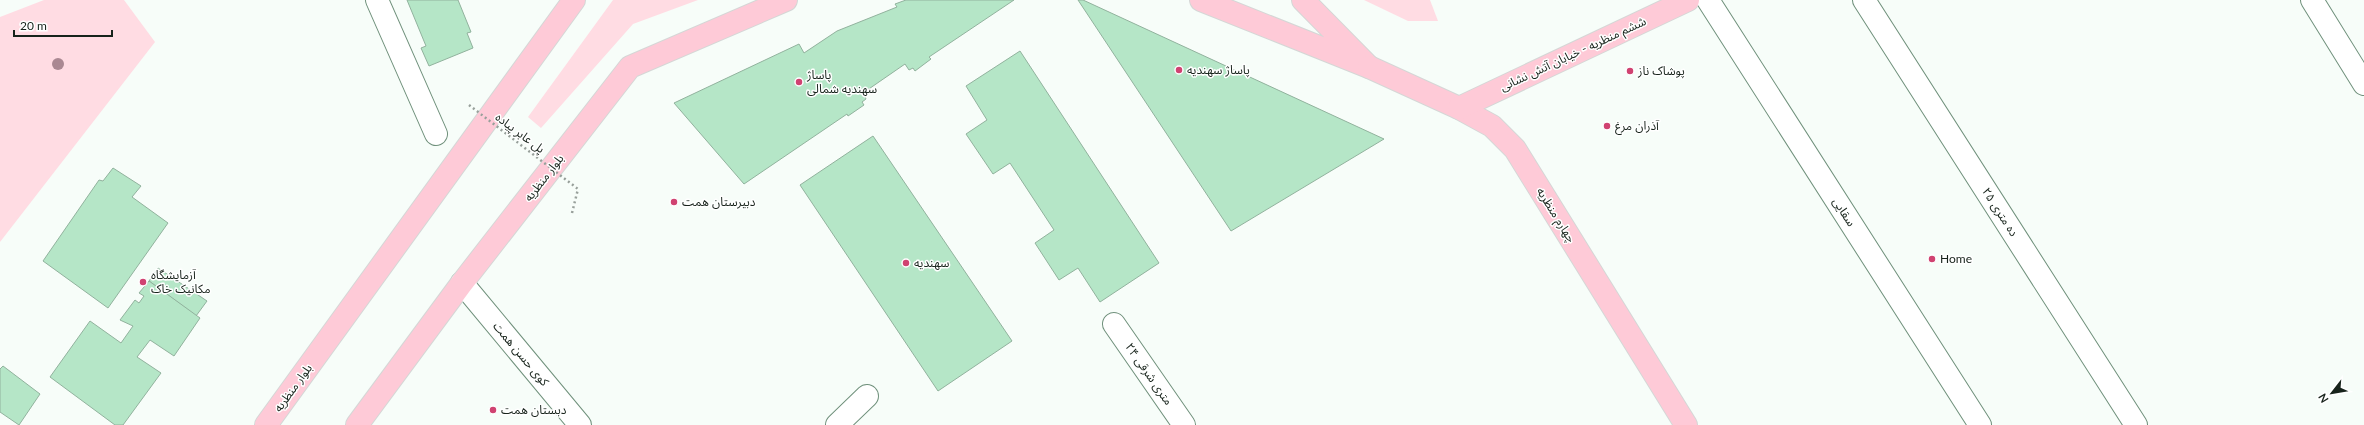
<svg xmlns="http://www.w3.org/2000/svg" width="2364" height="425" font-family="Lato,'Noto Sans Arabic',sans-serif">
<rect width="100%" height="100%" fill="#f7fdf9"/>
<g fill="#ffdce3">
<polygon points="44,0 124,0 155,42 0,242 0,17"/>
<polygon points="613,0 698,0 633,24 541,128 528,117"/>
<polygon points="1364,0 1430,0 1438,21 1408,21"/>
</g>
<g fill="#b5e6c7" stroke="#91b29d">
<polygon points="407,0 458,0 471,32 467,33 473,48 429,66 421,48 426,46"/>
<polygon points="906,0 1014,0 929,57 931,59 915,71 913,68 909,70 905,64 863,93 866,99 862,102 864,105 848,116 847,114 744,184 674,103 799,44 804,53 837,31 897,7 895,4"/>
<polygon points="1078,0 1083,0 1384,139 1231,231"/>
<polygon points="1020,51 1159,263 1100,302 1078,268 1059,280 1035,243 1054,230 1010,163 993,174 966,134 987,120 966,86"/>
<polygon points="873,136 1012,341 938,391 800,185"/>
<polygon points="113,168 141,186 132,197 168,223 108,308 43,261 99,180 103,181"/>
<polygon points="158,268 207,301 196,316 149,281"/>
<polygon points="149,281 200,318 174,356 150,340 137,357 161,373 123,425 115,425 50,377 90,321 121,343 133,326 120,320 135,300 139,303 144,296 139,293"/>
<polygon points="3,366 40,394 19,425 0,412 0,369"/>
</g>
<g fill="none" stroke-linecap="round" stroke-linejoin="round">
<defs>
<g id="minor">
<polyline points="377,0 436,134"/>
<polyline points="1708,0 1980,425"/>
<polyline points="1864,0 2136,425"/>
<polyline points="2312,0 2364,84"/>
<polyline points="462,283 580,425"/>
<polyline points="1114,324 1184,425"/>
<polyline points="837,425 867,396"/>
</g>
<g id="major">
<polyline points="1201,0 1369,67 1303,0"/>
<polyline points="1369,67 1459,108 1492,126 1515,149 1686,425"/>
<polyline points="1459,108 1688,0"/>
<polyline points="266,425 574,0"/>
<polyline points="357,425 462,283 630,67 786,0"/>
</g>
</defs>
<use href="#minor" stroke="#70917c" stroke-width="24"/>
<use href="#major" stroke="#d5d7d6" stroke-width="24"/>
<polyline stroke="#98a09b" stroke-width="2.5" stroke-dasharray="2 3" stroke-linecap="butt" points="572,213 578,189"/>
<use href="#minor" stroke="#fff" stroke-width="22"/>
<use href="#major" stroke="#fecad7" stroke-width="22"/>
<polyline stroke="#98a09b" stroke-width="2.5" stroke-dasharray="2 3" stroke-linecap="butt" points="469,105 578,189"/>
</g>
<circle fill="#aa8892" cx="58" cy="64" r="6"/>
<g fill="#d04271" stroke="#fff" stroke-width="1.5">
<circle cx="1179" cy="70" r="4"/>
<circle cx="1630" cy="71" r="4"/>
<circle cx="799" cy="82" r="4"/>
<circle cx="1607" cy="126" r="4"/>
<circle cx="674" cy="202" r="4"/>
<circle cx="1932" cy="259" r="4"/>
<circle cx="906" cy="263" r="4"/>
<circle cx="143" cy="282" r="4"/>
<circle cx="493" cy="410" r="4"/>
</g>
<g text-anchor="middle" stroke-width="3" stroke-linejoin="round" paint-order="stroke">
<g font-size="12" fill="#17231b" stroke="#fff">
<text transform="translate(1573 54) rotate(-25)" y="4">ششم منظریه - خیابان آتش نشانی</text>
<text transform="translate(520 133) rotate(37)" y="4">پل عابر پیاده</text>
<text transform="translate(544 178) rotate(-52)" y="4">بلوار منظریه</text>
<text transform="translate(1844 212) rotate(57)" y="4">سقایی</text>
<text transform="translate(2000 212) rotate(57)" y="4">ده متری ۲۵</text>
<text transform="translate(1556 215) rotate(58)" y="4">چهارم منظریه</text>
<text transform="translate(521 354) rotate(50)" y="4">کوی حسن همت</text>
<text transform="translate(1149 374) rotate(55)" y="4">۲۴ متری شرقی</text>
<text transform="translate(293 388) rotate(-54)" y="4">بلوار منظریه</text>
</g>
<g font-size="12" fill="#17231b" stroke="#fff" text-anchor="start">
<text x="1187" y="74">پاساژ سهندیه</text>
<text x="1638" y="75">پوشاک ناز</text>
<text x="807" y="79">پاساژ<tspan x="807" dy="14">سهندیه شمالی</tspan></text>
<text x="1615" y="130">آذران مرغ</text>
<text x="682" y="206">دبیرستان همت</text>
<text x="1940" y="263">Home</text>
<text x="914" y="267">سهندیه</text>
<text x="151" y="279">آزمایشگاه<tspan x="151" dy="14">مکانیک خاک</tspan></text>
<text x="501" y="414">دبستان همت</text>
</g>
</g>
<g transform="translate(2332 393) rotate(239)" stroke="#ffffff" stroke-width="3" paint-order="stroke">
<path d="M0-3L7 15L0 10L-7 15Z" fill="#17231b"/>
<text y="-6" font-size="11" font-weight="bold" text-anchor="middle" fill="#17231b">N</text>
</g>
<path d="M14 30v6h98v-6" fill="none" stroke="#17231b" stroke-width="2"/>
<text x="20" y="30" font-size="12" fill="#17231b" stroke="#ffffff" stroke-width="3" paint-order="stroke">20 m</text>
</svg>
